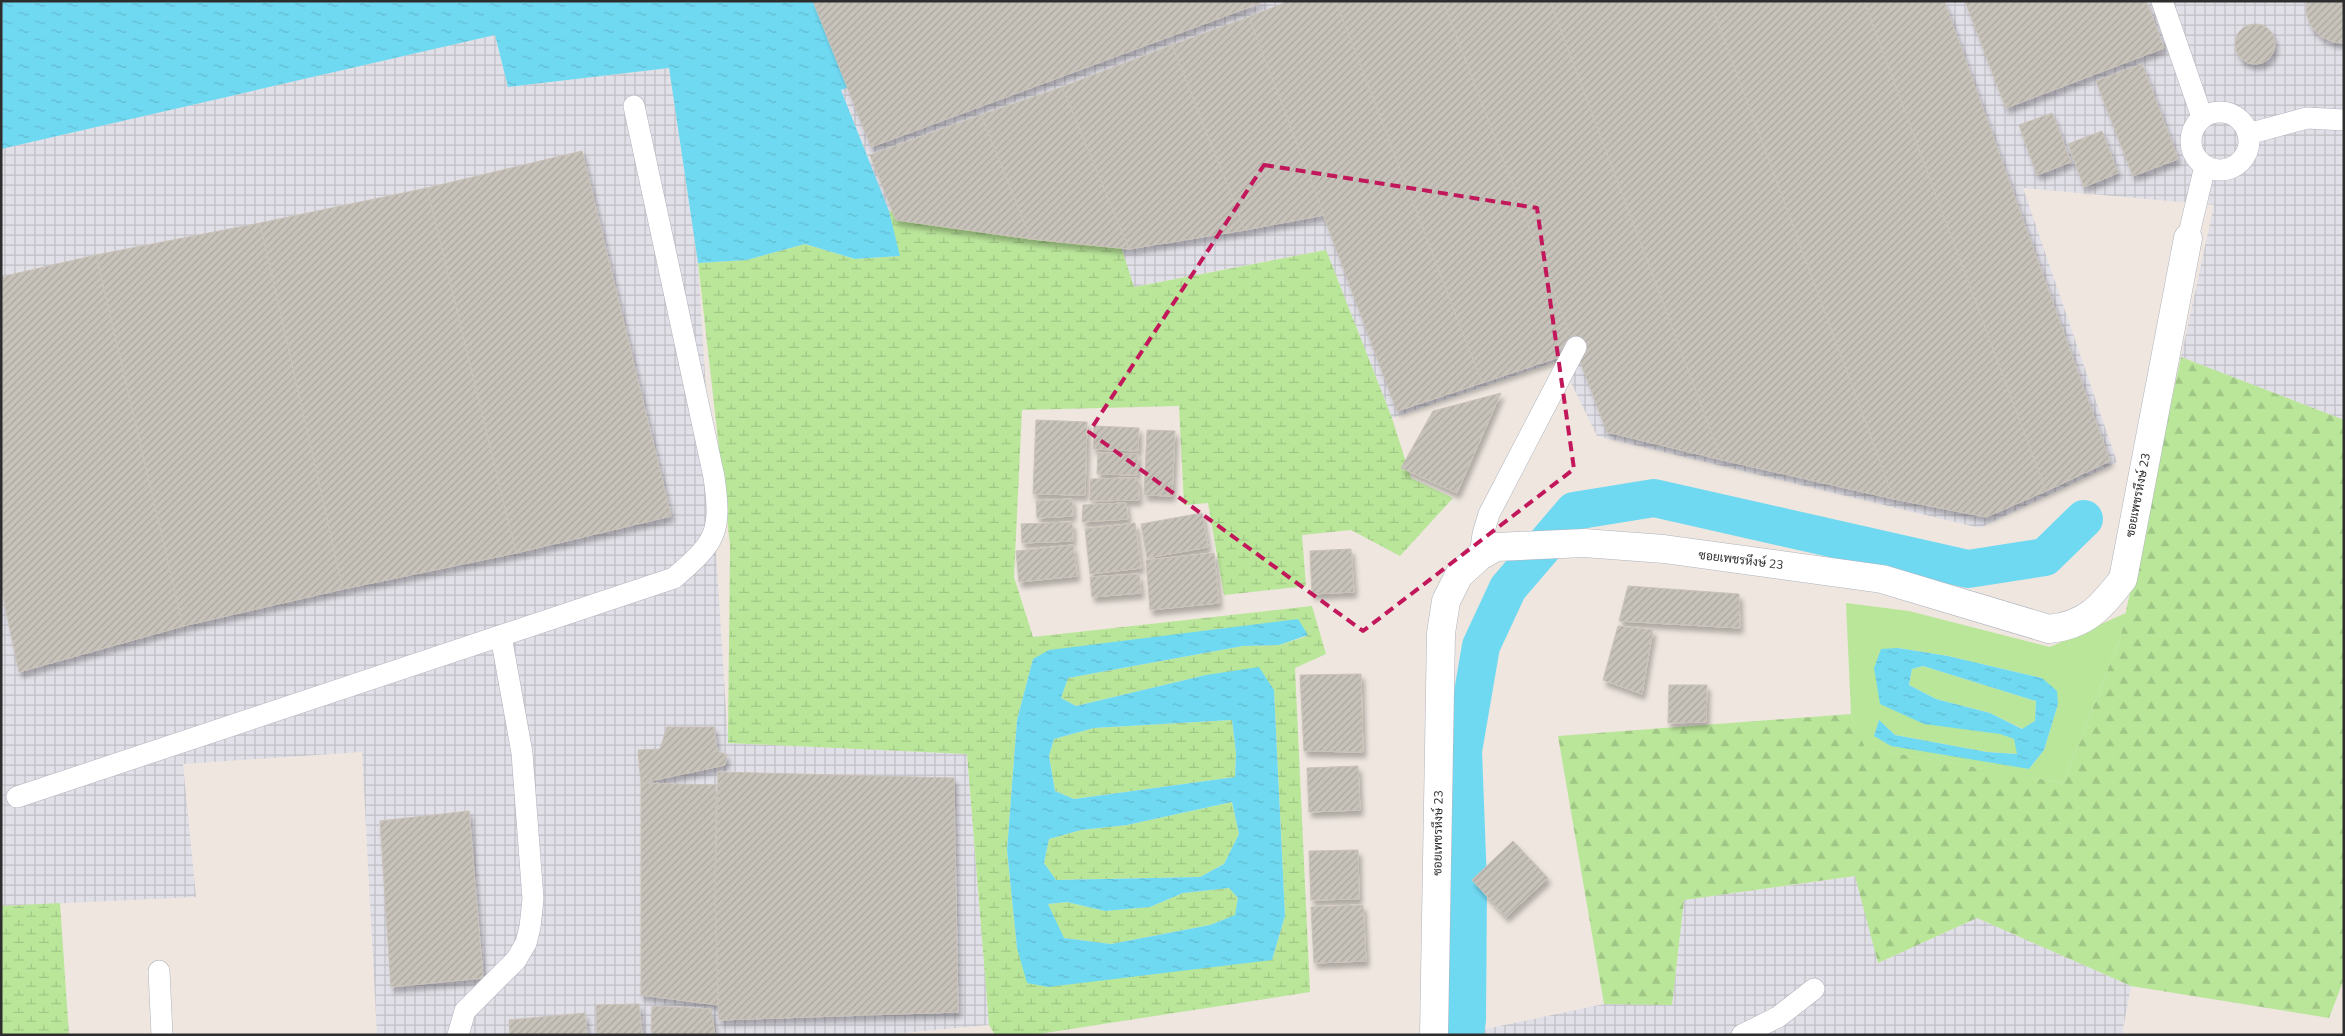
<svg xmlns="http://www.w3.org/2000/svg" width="2345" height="1036" font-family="'Nunito Sans',Sarabun,sans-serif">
<defs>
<pattern id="industrial-grid" width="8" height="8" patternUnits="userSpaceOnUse" patternTransform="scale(1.25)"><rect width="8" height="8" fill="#e1dfe7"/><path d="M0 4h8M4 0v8" fill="none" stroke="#c1c0c6"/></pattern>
<pattern id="forest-firs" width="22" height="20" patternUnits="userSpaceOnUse" patternTransform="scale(1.25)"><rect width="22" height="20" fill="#bae69a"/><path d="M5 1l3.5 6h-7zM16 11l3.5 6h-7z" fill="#a0c685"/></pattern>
<pattern id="wetland-marsh" width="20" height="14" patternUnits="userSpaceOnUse" patternTransform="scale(1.25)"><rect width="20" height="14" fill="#bae69a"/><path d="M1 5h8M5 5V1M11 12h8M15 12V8" fill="none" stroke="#a0c685"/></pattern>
<pattern id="water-ripples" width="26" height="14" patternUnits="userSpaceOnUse" patternTransform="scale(1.25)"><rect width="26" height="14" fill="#70d9f2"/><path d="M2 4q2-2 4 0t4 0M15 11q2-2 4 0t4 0" fill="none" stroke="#61bbd0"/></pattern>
<pattern id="building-hatch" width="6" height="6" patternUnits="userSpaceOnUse" patternTransform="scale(1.25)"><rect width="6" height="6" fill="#c7c2ba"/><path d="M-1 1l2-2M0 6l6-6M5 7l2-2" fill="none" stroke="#aba7a0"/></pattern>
<filter id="shadow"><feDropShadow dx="3" dy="5.5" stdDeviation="2.5" flood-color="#0004"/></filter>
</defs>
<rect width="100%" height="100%" fill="#eee6df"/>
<g fill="url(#industrial-grid)">
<polygon points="819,1 2344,1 2344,420 2181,357 2214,205 2023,188 2117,462 1980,528 1597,436 1560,360 1392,418 1326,250 1133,287 1120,246 889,211 841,90 851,86"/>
<polygon points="495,35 508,87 669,68 698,263 728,743 967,754 989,1025 881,1035 377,1035 362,752 183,764 196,897 1,906 1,149"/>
<polygon points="1856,876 1878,963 1977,918 2131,986 2122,1035 1476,1035 1476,1031 1604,1004 1672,1004 1684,900"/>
</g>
<g fill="#bae69a" fill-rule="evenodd">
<path d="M1846,603L1909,611L2050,647L2126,613L2120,639L2063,783L1864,748L1851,714ZM1898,648L1948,656L2042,678L2058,704L2044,750L2029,769L1874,736L1879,721L1895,735L1987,752L2018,754L2015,739L2000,734L1874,668Z"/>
<polygon points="1923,666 2036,701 2035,721 2023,729 1990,713 1936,699 1909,685 1912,669"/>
</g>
<polygon fill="url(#forest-firs)" points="2181,357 2344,420 2344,979 2329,1018 2131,986 1977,918 1878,963 1855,876 1684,900 1672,1005 1604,1004 1558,736 1851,714 1865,748 2063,783 2120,639"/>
<g fill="url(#wetland-marsh)" fill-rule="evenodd">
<path d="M889,211L1121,246L1134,287L1326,250L1392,418L1411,478L1453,498L1400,556L1351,530L1302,535L1306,586L1224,595L1208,503L1184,505L1179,406L1022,410L1014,577L1033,637L1312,606L1326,654L1295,668L1310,992L1032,1035H995L989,1025L967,754L728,743L730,545L698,263L747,260L805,244L855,259L899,256ZM1308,636L1279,645L1243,646L1068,678L1061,698L1076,706L1206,675L1274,690L1285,916L1272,960L1017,948L1007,850L1017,720L1033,659Z"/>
<polygon points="1232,720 1236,753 1235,777 1074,799 1055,791 1049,756 1054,739 1094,728"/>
<polygon points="1232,802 1239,834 1224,864 1200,877 1056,880 1044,863 1049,839 1081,830 1127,825"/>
<polygon points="1229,888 1238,898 1236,915 1210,925 1111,944 1063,938 1048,904 1067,902 1105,911 1150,907 1183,893"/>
<polygon points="60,903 69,1035 1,1035 1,906"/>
</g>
<g fill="url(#water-ripples)" fill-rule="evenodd">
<polygon points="1,1 819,1 852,86 841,90 889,211 900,256 855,259 805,244 747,260 698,263 669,68 508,87 495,35 1,149"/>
<path d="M1298,619L1308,635L1279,645L1243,646L1068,678L1061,698L1076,706L1206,675L1259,667L1274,690L1285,916L1272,960L1048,987L1027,983L1017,948L1007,850L1017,720L1033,659L1049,650ZM1232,720L1236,753L1235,777L1074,799L1055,791L1049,756L1054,739L1094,728ZM1232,802L1239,834L1224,864L1200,877L1056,880L1044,863L1049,839L1081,830L1127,825ZM1229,888L1238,898L1235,915L1210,925L1111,944L1064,938L1048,904L1067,902L1105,911L1150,907L1183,893Z"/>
<path d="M1898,648L1948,656L2042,678L2057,691L2058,704L2044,750L2029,769L1891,746L1874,736L1879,720L1895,735L1987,752L2017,754L2014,739L2000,734L1924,724L1880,704L1874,668L1881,649ZM1923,666L2036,701L2035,721L2022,729L1990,713L1936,699L1909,685L1912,669Z"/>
</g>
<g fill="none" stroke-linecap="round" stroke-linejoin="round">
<polyline stroke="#70d9f2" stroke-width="38" points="1465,1035 1467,1020 1468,883 1463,751 1481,646 1508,588 1574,511 1654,498 1968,569 2045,557 2084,519"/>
</g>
<g fill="url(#building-hatch)" stroke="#cac2b8" filter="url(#shadow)">
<polygon points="813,1 1266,1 871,147"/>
<polygon points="1289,1 1336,1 1482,383 1397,411 1249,17"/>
<polygon points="1336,1 1443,1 1577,351 1482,383"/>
<polygon points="1443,1 1550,1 1722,460 1607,432"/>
<polygon points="1550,1 1710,1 1894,499 1722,460"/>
<polygon points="1710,1 1864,1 2046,491 1986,517 1894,499"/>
<polygon points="1864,1 1944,1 2110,461 2046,491"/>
<polygon points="1965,1 2146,1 2164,48 2006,108"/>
<polygon points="2307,1 2344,1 2344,43 2333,42 2320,36 2310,25 2306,11"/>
<polygon points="1249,17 1324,215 1245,230 1172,45"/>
<circle cx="2255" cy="44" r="20"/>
<polygon points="1172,45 1245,230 1129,249 1062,87"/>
<polygon points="2142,64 2178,159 2133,176 2096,81"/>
<polygon points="1062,87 1129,249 1031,239 981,115"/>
<polygon points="2052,113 2071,162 2037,175 2019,125"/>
<polygon points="981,115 1031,239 896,220 870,155"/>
<polygon points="2102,131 2118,173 2084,187 2068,144"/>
<polygon points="582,151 671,516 516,553 427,188"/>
<polygon points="427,188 516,553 343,589 260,223"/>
<polygon points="260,223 343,589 183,626 96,255"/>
<polygon points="96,255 183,626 19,672 1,587 1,277"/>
<polygon points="1501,393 1457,493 1401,468 1433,411"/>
<polygon points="1036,420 1087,422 1085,495 1033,494"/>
<polygon points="1094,426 1139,428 1138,451 1093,449"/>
<polygon points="1147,430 1175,431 1172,496 1144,495"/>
<polygon points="1098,453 1138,454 1137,475 1097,474"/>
<polygon points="1138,478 1139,500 1090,501 1090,479"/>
<polygon points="1072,499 1073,516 1037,518 1036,501"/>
<polygon points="1126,503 1128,519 1082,522 1083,505"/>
<polygon points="1202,513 1208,547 1147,558 1141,524"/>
<polygon points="1072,522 1073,541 1022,543 1021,524"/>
<polygon points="1135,523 1141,568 1090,574 1085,529"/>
<polygon points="1073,545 1077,576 1019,582 1016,551"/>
<polygon points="1351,549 1354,592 1312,594 1310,551"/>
<polygon points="1214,553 1219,603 1150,610 1146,560"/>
<polygon points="1139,574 1141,593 1092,597 1090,577"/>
<polygon points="1628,586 1739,594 1740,628 1619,621"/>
<polygon points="1618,626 1653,630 1642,694 1603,680"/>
<polygon points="1361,674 1363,752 1304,751 1300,675"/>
<polygon points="1669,685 1707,685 1706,722 1668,723"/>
<polygon points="667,727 714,727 717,751 727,755 725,765 641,783 638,750 660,749"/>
<polygon points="1358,766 1360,810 1309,812 1307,768"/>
<polygon points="718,772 954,778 958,1012 719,1020 715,895"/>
<polygon points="641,783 716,785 715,895 718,1005 641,995"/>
<polygon points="469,811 483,978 391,987 380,821"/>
<polygon points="1513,841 1548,878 1506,917 1472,880"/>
<polygon points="1358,850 1359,899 1311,900 1309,851"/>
<polygon points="1363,905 1366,961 1314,963 1311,907"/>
<polygon points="639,1004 642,1035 597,1035 596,1005"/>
<polygon points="652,1006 711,1009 715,1035 654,1035 651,1032"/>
<polygon points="585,1013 587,1035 510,1035 509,1020"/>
</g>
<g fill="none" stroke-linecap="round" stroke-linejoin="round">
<defs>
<g id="service">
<polyline points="2162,1 2202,117"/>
<circle cx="2220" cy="141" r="29"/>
<polyline points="2248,134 2307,118 2344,120"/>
<polyline points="2188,238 2205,166"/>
<polyline points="1480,556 1483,534 1489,514 1576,347"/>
<path d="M17,797L674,578C716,542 722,533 714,477L634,106"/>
<polyline points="159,971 162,1035"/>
<polyline points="458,1035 465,1011 516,960 526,943 530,927 533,899 522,753 501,636"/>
<polyline points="1742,1035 1778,1017 1814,989"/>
</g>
<path id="minor" d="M1434,1035L1441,633L1446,601L1459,575L1480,556L1496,547L1584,543L1664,549L1882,579L2049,629C2087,625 2101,607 2123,579L2188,238"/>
</defs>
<use href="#service" stroke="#afb3bd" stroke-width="22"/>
<use href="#minor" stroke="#afb3bd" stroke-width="29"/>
<use href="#service" stroke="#fff" stroke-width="21"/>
<use href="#minor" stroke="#fff" stroke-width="28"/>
</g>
<path fill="none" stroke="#c2185b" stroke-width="4" stroke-dasharray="10 6" stroke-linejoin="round" d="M1264,165L1537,208L1574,469L1363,631L1089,432Z"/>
<g text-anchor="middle" stroke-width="4" stroke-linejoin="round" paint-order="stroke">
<g font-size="12" fill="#2d2d2d" stroke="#fff">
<text transform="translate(2138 495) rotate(-79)" y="4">ซอยเพชรหึงษ์ 23</text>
<text transform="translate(1741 560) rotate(7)" y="4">ซอยเพชรหึงษ์ 23</text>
<text transform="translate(1438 833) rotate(-89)" y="4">ซอยเพชรหึงษ์ 23</text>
</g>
</g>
<rect width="2345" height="1036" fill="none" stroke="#2d2d2d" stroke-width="5"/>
</svg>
